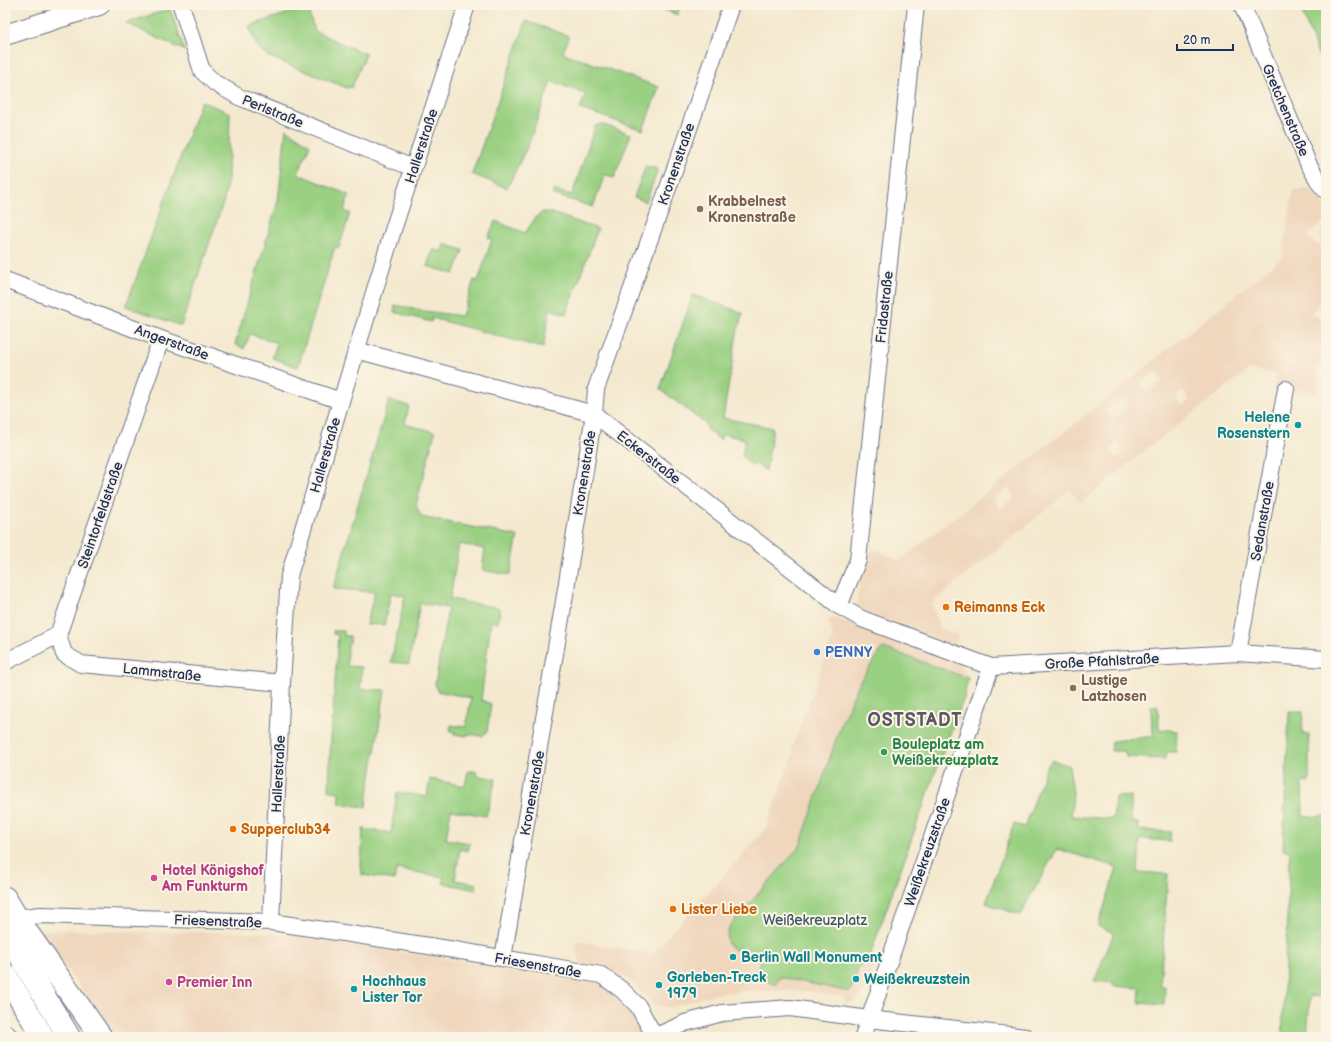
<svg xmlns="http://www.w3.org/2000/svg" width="1331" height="1042" font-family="'Balsamiq Sans',sans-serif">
<rect width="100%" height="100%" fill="#fcf5e5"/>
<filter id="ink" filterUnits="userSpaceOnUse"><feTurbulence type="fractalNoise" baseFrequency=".025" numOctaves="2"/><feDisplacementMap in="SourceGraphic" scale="8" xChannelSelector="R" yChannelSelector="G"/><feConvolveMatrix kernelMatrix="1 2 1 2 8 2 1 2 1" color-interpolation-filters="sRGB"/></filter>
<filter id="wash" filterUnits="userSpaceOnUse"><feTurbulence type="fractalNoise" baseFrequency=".012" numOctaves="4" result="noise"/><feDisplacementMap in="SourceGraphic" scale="16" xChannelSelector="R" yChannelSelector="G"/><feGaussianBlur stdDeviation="0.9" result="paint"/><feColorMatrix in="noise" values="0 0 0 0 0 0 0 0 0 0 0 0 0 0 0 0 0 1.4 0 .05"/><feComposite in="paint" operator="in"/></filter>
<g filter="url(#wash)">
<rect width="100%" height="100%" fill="#f4e9cf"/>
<g fill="#efd6bc" fill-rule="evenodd">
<path d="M1310,189L1326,207V224L1323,222L1307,236L1316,244L1321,245V231L1326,226V297L1312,312L1325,324L1316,394L1274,387L1277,374L1250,369L1144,451L1081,503L1070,490L932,603L939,628L959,635L955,646L875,616L863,610L857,604V598L861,578L868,559L869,552L871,550L879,549L880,551L899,561L1072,426L1282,258L1293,190ZM1155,372L1162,381L1147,393L1140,383ZM1183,391L1190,400L1182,406L1175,398ZM1121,399L1128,407L1113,419L1106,410ZM1117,443L1124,452L1116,458L1109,450ZM1008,488L1015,497L1000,509L993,500Z"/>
<polygon points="827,618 838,619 888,640 957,662 968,678 883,648 860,681 842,722 800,846 729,927 727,938 742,952 748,950 757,955 775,985 778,977 850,992 862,959 875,964 866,991 859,998 853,1002 846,1003 843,997 806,991 740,991 710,995 672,1007 663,1007 654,1004 630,980 612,971 581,966 575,941 652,954 765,830 794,752 791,751 833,636"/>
<polygon points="37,930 269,933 601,982 655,1037 118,1037"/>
</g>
<g fill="#9ad082" stroke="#5a8070">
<polygon points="653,5 681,5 677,15"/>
<polygon points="1299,5 1326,5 1326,74"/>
<polygon points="307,7 315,31 338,42 366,54 352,87 347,88 267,56 257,46 249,26"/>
<polygon points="170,9 185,51 126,23"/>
<polygon points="526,21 569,36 563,53 659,87 643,130 580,109 585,94 551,81 529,143 507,188 472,174"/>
<polygon points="201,101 230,113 228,178 224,200 181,326 126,306"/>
<polygon points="601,124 631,134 614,178 605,174 593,207 552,194 554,190 572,195 595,126"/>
<polygon points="286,129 310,145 298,174 349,195 344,211 350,213 339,248 335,247 298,367 272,358 277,343 250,334 244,349 235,344 278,201"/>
<polygon points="646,166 658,169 646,202 634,197"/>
<polygon points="543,212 552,213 598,229 566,314 550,309 543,348 432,318 431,322 394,312 395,305 424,311 462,316 474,280 478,281 492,239 488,238 495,221 525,233 536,217"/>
<polygon points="444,244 463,250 454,274 427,266 433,249 441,252"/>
<polygon points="693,295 743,313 737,333 723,418 773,428 766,471 755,463 753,466 742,457 745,439 723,434 720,440 706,429 708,426 660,389"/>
<polygon points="389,400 409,406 405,424 435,432 416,505 421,517 518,536 510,575 482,570 485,549 459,544 450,599 500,608 498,623 491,621 481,700 491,704 487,732 482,736 467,734 467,736 454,734 454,731 450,731 451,725 466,727 471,698 437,691 435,684 448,608 420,603 409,664 391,662 405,596 391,593 384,625 366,624 375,592 333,589"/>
<polygon points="333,631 344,631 344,636 350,636 350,643 348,644 347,666 362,667 360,689 385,690 366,807 340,804 339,792 329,791 330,755 338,635 333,634"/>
<path d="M883,648L968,678L964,698L939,762L868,961L862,959L850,992L779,977L775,985L755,975L760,962L757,955C747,946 739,956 728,945L727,938L729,927L800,846L842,722L860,681Z"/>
<polygon points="1151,706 1158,707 1159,729 1177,731 1176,752 1167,752 1165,759 1126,757 1125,751 1111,751 1112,741 1154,736 1152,728"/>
<polygon points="1289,711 1303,711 1302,734 1309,734 1309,782 1302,782 1303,817 1326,816 1326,992 1324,997 1310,996 1307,1037 1282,1037 1290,850 1283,850"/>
<polygon points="1053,760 1069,766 1073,793 1071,816 1113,819 1115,797 1131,796 1131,822 1138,823 1138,830 1171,832 1170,841 1140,839 1138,872 1168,874 1160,986 1165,987 1164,1005 1139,1003 1140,988 1113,986 1113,983 1094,981 1114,933 1098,926 1117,867 1057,849 1020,915 986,903 1014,824 1025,827 1047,765"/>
<polygon points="468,771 477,771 476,775 496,779 486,816 451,810 446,839 470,843 468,851 460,849 455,880 477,884 476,890 443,883 444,877 396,869 395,880 362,875 361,865 363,829 391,833 397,792 427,797 430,779 465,786"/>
</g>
</g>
<g filter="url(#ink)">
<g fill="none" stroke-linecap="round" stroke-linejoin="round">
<defs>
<g id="minor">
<polyline points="181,5 202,71 215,83 239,97 413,168"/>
<polyline points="1242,5 1308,163 1320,184 1326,191"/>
<polyline points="5,280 161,339 341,401"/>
<polyline points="356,350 594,414 839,606 862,619 991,667 1238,653 1326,659"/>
<polyline points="839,606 858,560 916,5"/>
<polyline points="58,635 64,654 81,664 282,683"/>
<polyline points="1238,653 1286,389"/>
<polyline points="5,662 58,635 161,339"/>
<polyline points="17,918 40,915 271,922 455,950 601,975 622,990 638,1006 655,1037"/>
<polyline points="271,922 282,683 289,576 341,401 394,227 467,5"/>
<polyline points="503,958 564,601 594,414 596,389 682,149 731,5"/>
<polyline points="654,1037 685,1023 722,1013 790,1008 869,1019 1026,1037"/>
<polyline points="863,1037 991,667"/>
</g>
<polyline id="tertiary" points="5,35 99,5"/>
<g id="secondary">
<polyline points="5,898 17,918 101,1037"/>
<polyline points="5,931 69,1037"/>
<polyline points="5,974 43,1037"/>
<polyline points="5,1036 6,1037"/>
</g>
</defs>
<use href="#minor" stroke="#677086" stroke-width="18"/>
<use href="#tertiary" stroke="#677086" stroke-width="22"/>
<use href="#secondary" stroke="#677086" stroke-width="24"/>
<use href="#minor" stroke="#fff" stroke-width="16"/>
<use href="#tertiary" stroke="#fff" stroke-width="20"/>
<use href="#secondary" stroke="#fff" stroke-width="22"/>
</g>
</g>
<g fill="#8d6e63" stroke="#fcf5e5" stroke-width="1.5">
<circle cx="700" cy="209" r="4"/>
<circle cx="1073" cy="688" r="4"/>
</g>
<g fill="#0f9aa8" stroke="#fcf5e5" stroke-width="1.5">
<circle cx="1298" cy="425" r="4"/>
<circle cx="733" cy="957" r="4"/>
<circle cx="856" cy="979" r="4"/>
<circle cx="659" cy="985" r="4"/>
<circle cx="354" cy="989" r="4"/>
</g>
<g fill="#e8710a" stroke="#fcf5e5" stroke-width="1.5">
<circle cx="946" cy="607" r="4"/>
<circle cx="233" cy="829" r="4"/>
<circle cx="673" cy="909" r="4"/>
</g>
<circle fill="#3f7fe0" stroke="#fcf5e5" stroke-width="1.5" cx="817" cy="652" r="4"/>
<circle fill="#2e9e5b" stroke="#fcf5e5" stroke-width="1.5" cx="884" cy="752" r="4"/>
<g fill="#d1479c" stroke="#fcf5e5" stroke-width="1.5">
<circle cx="154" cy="878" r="4"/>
<circle cx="169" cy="982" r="4"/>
</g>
<g text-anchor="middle" stroke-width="4" stroke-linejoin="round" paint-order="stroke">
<g font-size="14" fill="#1b2f5e" stroke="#fcf5e5">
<text transform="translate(1286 110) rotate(67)" y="5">Gretchenstraße</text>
<text transform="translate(273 111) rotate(22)" y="5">Perlstraße</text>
<text transform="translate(421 146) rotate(-72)" y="5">Hallerstraße</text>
<text transform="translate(676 164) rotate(-71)" y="5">Kronenstraße</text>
<text transform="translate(884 307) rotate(-84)" y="5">Fridastraße</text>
<text transform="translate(172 342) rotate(20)" y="5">Angerstraße</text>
<text transform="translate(325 455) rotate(-74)" y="5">Hallerstraße</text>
<text transform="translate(649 457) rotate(38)" y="5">Eckerstraße</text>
<text transform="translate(584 473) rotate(-81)" y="5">Kronenstraße</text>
<text transform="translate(100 515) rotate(-71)" y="5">Steintorfeldstraße</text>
<text transform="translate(1262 521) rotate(-80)" y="5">Sedanstraße</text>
<text transform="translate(1102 661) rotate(-3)" y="5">Große Pfahlstraße</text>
<text transform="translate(162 672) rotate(6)" y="5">Lammstraße</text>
<text transform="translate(278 774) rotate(-87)" y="5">Hallerstraße</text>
<text transform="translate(532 793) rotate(-80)" y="5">Kronenstraße</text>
<text transform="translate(927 852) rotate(-71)" y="5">Weißekreuzstraße</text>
<text transform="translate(218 921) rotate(2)" y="5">Friesenstraße</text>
<text transform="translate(538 965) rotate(10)" y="5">Friesenstraße</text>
</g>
<g font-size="14" font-weight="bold" fill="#785e54" stroke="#fcf5e5" text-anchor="start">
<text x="708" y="206">Krabbelnest<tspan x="708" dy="16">Kronenstraße</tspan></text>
<text x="1081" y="685">Lustige<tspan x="1081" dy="16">Latzhosen</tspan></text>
</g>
<g font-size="14" font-weight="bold" fill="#0d838f" stroke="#fcf5e5" text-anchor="start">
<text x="1290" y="422" text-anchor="end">Helene<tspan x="1290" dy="16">Rosenstern</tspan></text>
<text x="741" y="962">Berlin Wall Monument</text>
<text x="667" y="982">Gorleben-Treck<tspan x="667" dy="16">1979</tspan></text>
<text x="864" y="984">Weißekreuzstein</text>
<text x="362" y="986">Hochhaus<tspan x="362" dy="16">Lister Tor</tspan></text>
</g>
<g font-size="14" font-weight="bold" fill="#c56008" stroke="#fcf5e5" text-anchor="start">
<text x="954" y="612">Reimanns Eck</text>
<text x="241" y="834">Supperclub34</text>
<text x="681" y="914">Lister Liebe</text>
</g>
<g font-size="14" font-weight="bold" fill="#366cbe" stroke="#fcf5e5" text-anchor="start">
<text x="825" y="657">PENNY</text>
</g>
<g font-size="14" font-weight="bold" fill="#27864d" stroke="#fcf5e5" text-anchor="start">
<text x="892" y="749">Bouleplatz am<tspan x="892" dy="16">Weißekreuzplatz</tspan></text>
</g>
<g font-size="14" font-weight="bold" fill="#b23c85" stroke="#fcf5e5" text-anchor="start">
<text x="162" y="875">Hotel Königshof<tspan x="162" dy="16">Am Funkturm</tspan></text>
<text x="177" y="987">Premier Inn</text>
</g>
<g font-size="14" fill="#3b5767" stroke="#fcf5e5">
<text x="815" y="925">Weißekreuzplatz</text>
</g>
<g font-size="18" font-weight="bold" letter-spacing="1" fill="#5d5665" stroke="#fcf5e5">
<text x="915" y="726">OSTSTADT</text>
</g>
</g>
<rect width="1331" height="1042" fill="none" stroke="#fcf5e5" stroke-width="20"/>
<path d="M1177 44v6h56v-6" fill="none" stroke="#1b2f5e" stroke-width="2"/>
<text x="1183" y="44" font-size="12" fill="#1b2f5e" stroke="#fcf5e5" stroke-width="3" paint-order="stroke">20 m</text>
</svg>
